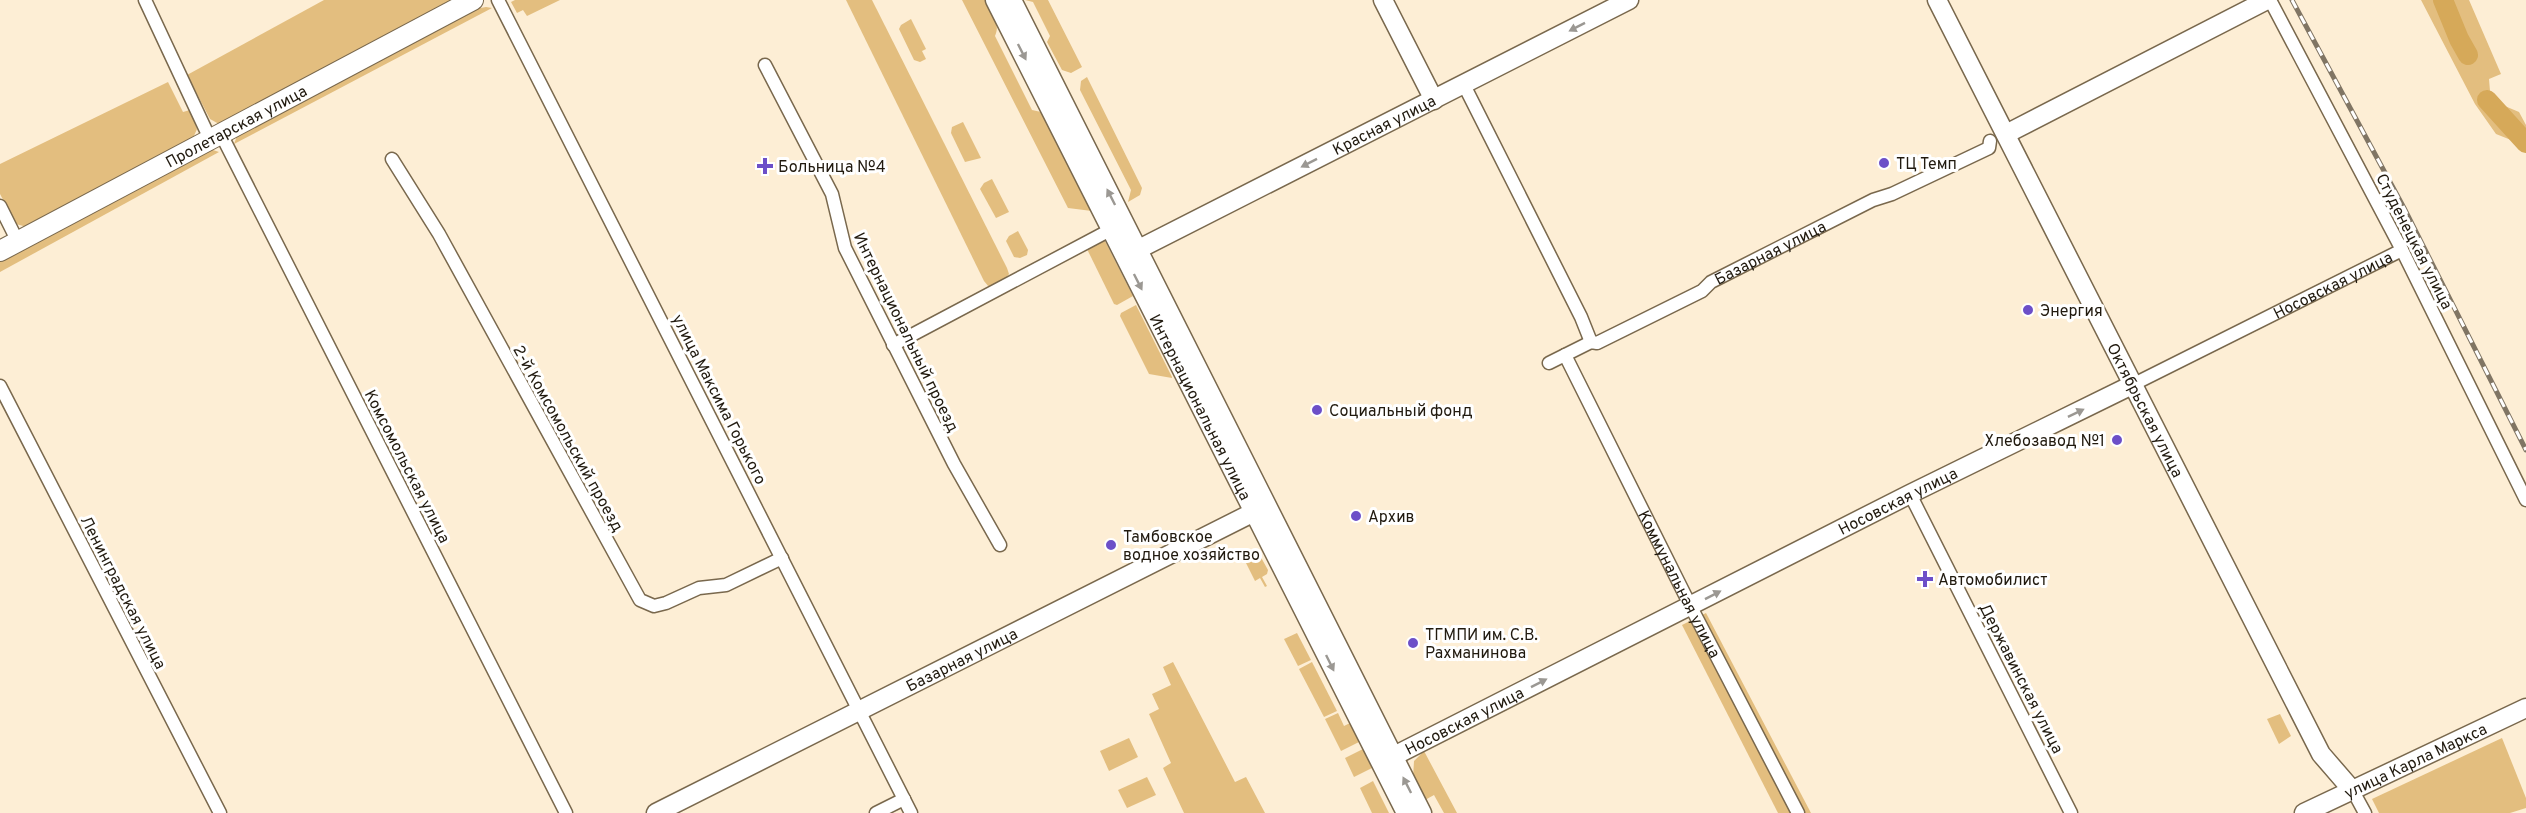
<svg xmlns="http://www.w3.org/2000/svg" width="2526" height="813" font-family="Overpass,sans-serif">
<rect width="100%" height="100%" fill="#fdeed5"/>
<g fill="#e3be7f">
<polygon points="324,0 455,0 219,124 210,119 187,75"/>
<polygon points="515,0 560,0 527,16 523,10 517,13 511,2"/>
<polygon points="846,0 872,0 1007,268 1009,274 1006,278 989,287 984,281"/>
<path d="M962,0H985C991,12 1001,23 995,36L1032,110L1041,112L1092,211L1068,208Z"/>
<polygon points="1025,0 1048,0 1082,67 1071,73 1062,70 1047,42 1050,36 1033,2"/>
<polygon points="2421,0 2469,0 2501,74 2489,79 2490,91 2500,104 2519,112 2526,125 2526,146 2496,134 2475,104"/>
<polygon points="486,7 492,8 234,144 237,136 475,9"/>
<polygon points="911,19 926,49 922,51 926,59 920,62 914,60 899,29 901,25"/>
<polygon points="1087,77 1142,188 1140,195 1128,202 1131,190 1080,90 1081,81"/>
<polygon points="168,82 183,112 190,110 197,129 193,138 27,227 16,224 0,194 0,164"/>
<polygon points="963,122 981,158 965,162 951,133 952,127"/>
<polygon points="210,149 219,152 0,272 0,261"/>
<polygon points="992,179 1009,212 996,218 980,189 984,183"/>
<polygon points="1018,231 1028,250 1027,255 1020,258 1014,257 1006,241 1009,236"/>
<polygon points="1104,239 1133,296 1117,305 1114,304 1087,249 1087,247"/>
<polygon points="1136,305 1172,377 1172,378 1149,374 1120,316 1121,313"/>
<polygon points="1258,552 1268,570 1267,574 1262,577 1267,586 1265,587 1260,578 1255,581 1244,559"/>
<polygon points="1706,613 1811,813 1778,813 1682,625"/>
<polygon points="1297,633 1311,660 1298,666 1284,639"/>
<polygon points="1173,662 1235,782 1246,777 1265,813 1184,813 1163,768 1171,763 1149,714 1159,709 1152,694 1171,685 1163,667"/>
<polygon points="1312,662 1337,711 1324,717 1299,669"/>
<polygon points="1338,713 1344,726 1350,723 1359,742 1341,751 1325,719"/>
<polygon points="2280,714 2291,736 2279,744 2267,719"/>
<polygon points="1129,738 1138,757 1109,771 1100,751"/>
<polygon points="2502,738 2526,798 2526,808 2510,813 2379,813 2372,799"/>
<polygon points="1363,749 1372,768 1354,777 1345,758"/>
<polygon points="1424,751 1457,813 1444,813 1434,795 1425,800 1413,778 1414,761"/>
<polygon points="1147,777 1156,795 1127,808 1118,790"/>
<polygon points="1373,781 1389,813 1372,813 1360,788"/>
</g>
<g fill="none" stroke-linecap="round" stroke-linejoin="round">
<g stroke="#d6a959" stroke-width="20">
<polyline points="2443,0 2459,39 2468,55"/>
<polyline points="2487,100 2526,143"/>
</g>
<defs>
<g id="street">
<polyline points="145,0 210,139"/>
<polyline points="498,0 911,813"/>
<polyline points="2270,0 2402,250 2526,500"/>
<polyline points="765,65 832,194 845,248 954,464 1000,545"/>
<polyline points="1464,85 1581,317 1591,342"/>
<polyline points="221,134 566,813"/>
<polyline points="392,159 439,234 640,600 654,606 666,603 699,588 726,585 782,558"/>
<polyline points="0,206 18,242"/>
<polyline points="893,345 1112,229"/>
<path id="s1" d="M1565,355L1691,607L1798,813"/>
<path id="s2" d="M1549,363L1591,342L1597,343L1702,291L1711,282L1873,200L1892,194L1989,148L1990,141"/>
<path id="s3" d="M2134,384L2402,250"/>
<polyline points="0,386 220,813"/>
<polyline points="1910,494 2071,813"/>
<polyline points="2353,791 2365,813"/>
<polyline points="876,813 904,799"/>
</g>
<g id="secondary">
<path id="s4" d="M995,0L1406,813"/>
<polyline points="1012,0 1422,813"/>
<polyline points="1383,0 1434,100"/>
<path id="s5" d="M1937,0L2321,754L2353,791"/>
<polyline points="2006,134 2267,0"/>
<path id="s6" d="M1127,255L1629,0"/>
<path id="s7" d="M1382,762L1910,494L2134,384"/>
<path id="s8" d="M656,813L1264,507"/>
<path id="s9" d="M2304,813L2526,708"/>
</g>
<g id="primary">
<path id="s10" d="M0,251L473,0"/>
</g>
</defs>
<use href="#street" stroke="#79684d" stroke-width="15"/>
<use href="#secondary" stroke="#79684d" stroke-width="21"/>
<use href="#primary" stroke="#79684d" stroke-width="22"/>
<use href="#street" stroke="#fff" stroke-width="12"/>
<use href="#secondary" stroke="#fff" stroke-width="18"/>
<use href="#primary" stroke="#fff" stroke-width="20"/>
<defs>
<polyline id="rail" points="2292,0 2404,208 2526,450"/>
</defs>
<use href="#rail" stroke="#807564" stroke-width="5"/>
<use href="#rail" stroke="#fff" stroke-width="3" stroke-dasharray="9" stroke-linecap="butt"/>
</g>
<defs><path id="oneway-solid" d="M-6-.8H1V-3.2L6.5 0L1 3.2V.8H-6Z" transform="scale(1.5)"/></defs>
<g fill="#9b9893">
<use href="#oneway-solid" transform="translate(1577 27) rotate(153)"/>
<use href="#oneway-solid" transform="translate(1022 52) rotate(63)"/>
<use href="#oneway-solid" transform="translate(1309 163) rotate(153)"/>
<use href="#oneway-solid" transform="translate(1111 197) rotate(-117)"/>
<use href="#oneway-solid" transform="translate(1138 282) rotate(63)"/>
<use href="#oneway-solid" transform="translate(2076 413) rotate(-26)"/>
<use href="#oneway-solid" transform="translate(1713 595) rotate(-27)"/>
<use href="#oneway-solid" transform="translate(1330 663) rotate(64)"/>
<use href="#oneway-solid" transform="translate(1539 683) rotate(-27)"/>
<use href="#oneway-solid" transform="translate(1407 785) rotate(-117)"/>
</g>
<g fill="#6c4fc8" stroke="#fff" stroke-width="2">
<circle cx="1884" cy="163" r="6"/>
<path d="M762 157h6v6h6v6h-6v6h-6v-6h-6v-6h6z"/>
<circle cx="2028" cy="310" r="6"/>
<circle cx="1317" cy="410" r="6"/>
<circle cx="2117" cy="440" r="6"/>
<circle cx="1356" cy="516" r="6"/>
<circle cx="1111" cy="545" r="6"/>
<path d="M1922 570h6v6h6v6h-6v6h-6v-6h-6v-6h6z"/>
<circle cx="1413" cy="643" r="6"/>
</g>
<g text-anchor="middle" stroke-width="6" stroke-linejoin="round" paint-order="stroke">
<g font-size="16" fill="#211a0f" stroke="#fff">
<text dy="6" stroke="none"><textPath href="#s10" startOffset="267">Пролетарская улица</textPath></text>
<text dy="6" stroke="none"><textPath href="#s6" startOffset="288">Красная улица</textPath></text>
<text transform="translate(2415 241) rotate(63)" y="6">Студенецкая улица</text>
<text dy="6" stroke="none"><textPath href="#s2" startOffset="249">Базарная улица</textPath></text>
<text dy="6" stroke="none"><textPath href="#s3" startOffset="222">Носовская улица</textPath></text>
<text transform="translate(907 332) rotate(64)" y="6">Интернациональный проезд</text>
<text transform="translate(720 399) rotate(63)" y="6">улица Максима Горького</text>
<text dy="6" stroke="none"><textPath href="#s4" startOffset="456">Интернациональная улица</textPath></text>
<text dy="6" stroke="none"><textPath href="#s5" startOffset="460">Октябрьская улица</textPath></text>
<text transform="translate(569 438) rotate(61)" y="6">2-й Комсомольский проезд</text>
<text transform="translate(408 466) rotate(63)" y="6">Комсомольская улица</text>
<text dy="6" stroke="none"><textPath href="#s7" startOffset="578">Носовская улица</textPath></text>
<text dy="6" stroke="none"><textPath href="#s1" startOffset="256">Коммунальная улица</textPath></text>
<text transform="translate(124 592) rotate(63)" y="6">Ленинградская улица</text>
<text dy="6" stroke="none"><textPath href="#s8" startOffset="342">Базарная улица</textPath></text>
<text transform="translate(2022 678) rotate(63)" y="6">Державинская улица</text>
<text dy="6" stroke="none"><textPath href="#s7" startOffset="92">Носовская улица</textPath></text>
<text dy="6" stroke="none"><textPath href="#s9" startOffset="123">улица Карла Маркса</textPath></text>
</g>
<g font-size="16" fill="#211a0f" stroke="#fff" text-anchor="start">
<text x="1896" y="169">ТЦ Темп</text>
<text x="778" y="172">Больница №4</text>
<text x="2040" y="316">Энергия</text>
<text x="1329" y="416">Социальный фонд</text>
<text x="2105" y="446" text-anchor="end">Хлебозавод №1</text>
<text x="1368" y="522">Архив</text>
<text x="1123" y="542">Тамбовское<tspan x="1123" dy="18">водное хозяйство</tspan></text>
<text x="1938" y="585">Автомобилист</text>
<text x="1425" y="640">ТГМПИ им. С.В.<tspan x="1425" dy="18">Рахманинова</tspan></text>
</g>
</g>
</svg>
